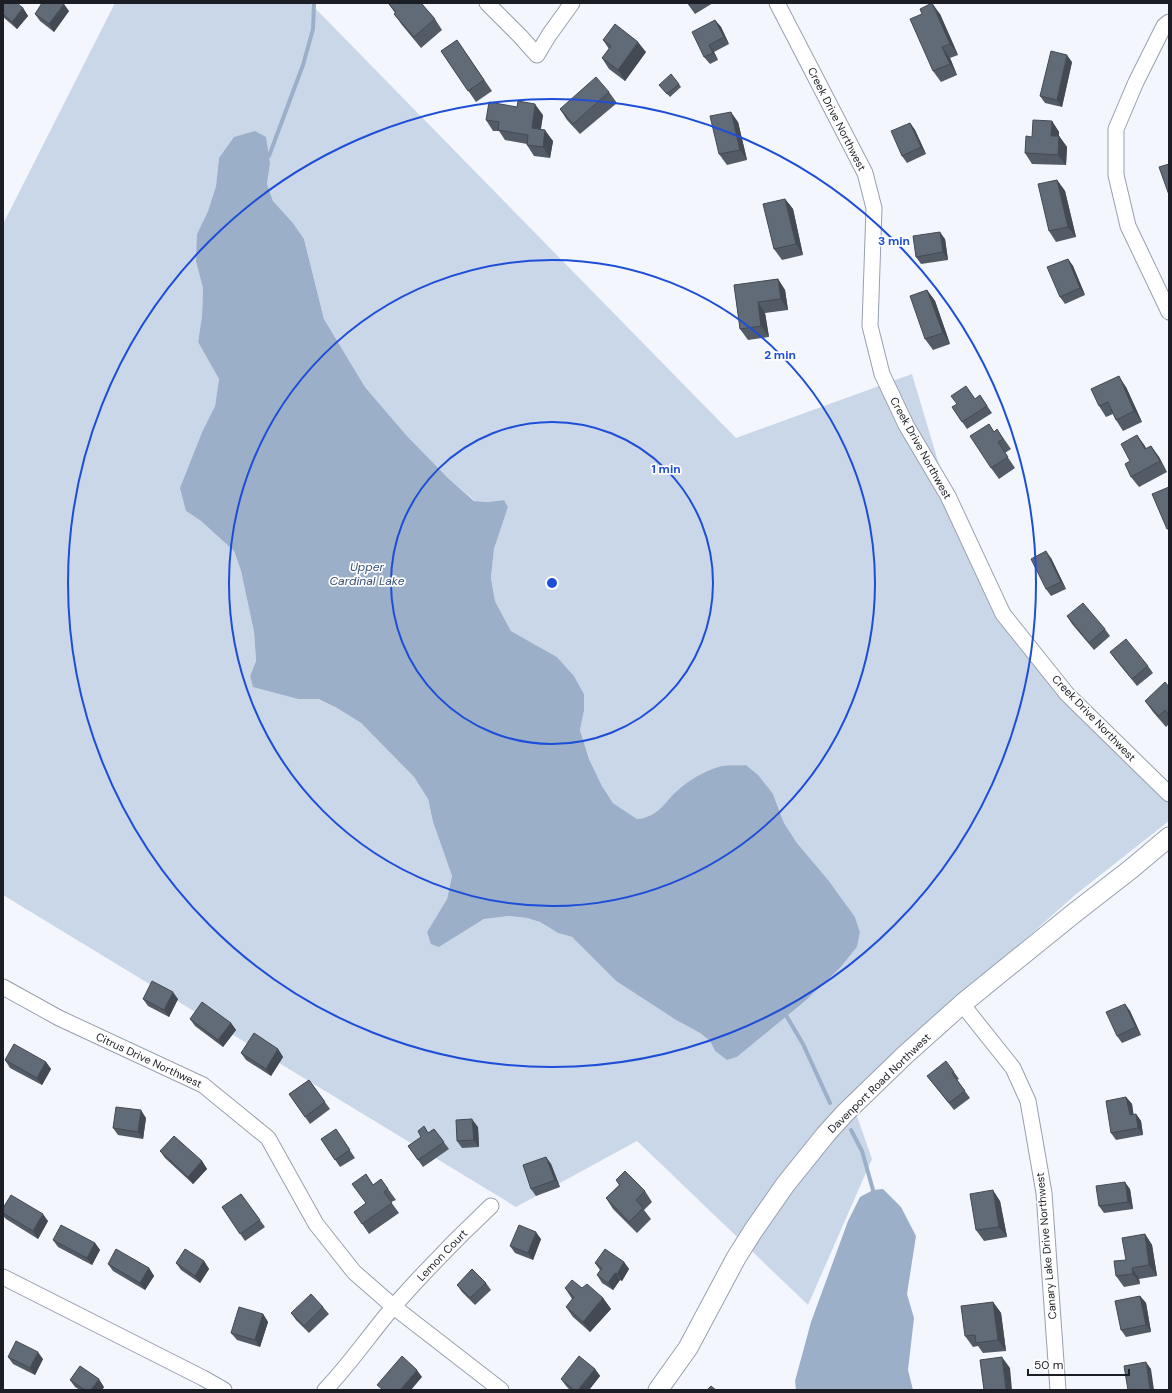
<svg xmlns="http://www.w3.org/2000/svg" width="1172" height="1393" font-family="'DM Sans',sans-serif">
<rect width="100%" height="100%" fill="#f3f7fd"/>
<path fill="#cad7e8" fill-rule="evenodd" d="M115,3H310L736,438L912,374L955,518L1038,655L1169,800V821L1075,895L946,1010L851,1099L872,1159L808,1305L637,1141L516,1207L3,895V224ZM219,158L270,164L267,184L273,201L293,223L304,239L324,319L365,387L407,436L448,478L475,501L488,502L504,500L508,507L494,549L491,578L495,601L511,631L557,657L574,676L584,694V711L580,730L589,759L602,786L613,803L637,819C659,817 664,802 678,790C689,780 704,771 718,767C726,764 738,766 746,765L773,794L784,823L797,843L829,881L855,917L860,932L857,947L840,968L804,1002L737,1057L727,1060L715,1051L710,1041L700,1033L676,1020L616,981L572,937L558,933L540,922L527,918L509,916L484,919L439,947L427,932L447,899L452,876L433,822L428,799L414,777L361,723L337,708L317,699H298L253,686L250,676L256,661L254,632L241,571L234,551L201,521L186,511L203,430L215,406L219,379L198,342L202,316L203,288L197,234L208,211L216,186Z"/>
<g fill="#9cafc9">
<path d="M255,131L266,137L270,164L267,184L273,201L293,223L304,239L324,319L365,387L407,436L448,478L474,501L488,502L504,500L508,507L494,549L491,578L495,601L511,631L557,657L574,676L584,694V711L580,730L589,759L602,786L613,803L637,819C659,817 664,802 678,790C689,780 704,771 718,767C726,764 738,766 746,765L758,775L773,794L784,823L797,843L829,881L855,917L860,932L857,947L840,968L804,1002L737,1057L727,1060L715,1051L710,1041L700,1033L676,1020L616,981L572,937L558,933L540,922L527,918L509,916L484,919L439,947L431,944L427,932L447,899L452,876L433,822L428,799L414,777L361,723L337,708L318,699H298L253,687L250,676L256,661L254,632L241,571L234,551L201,521L186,511L180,488L203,430L215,406L219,379L198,342L202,316L203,288L196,261L197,234L208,211L216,186L219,158L234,137Z"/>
<polygon points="883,1189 901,1207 916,1236 907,1294 914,1318 908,1370 913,1390 796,1390 795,1381 811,1322 848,1221 860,1197 873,1190"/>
</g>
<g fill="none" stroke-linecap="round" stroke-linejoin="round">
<g stroke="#9cafc9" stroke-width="4">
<polyline points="269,156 303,65 313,29 314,3"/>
<polyline points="787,1017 803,1044 830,1103"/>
<polyline points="851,1130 862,1151 873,1190"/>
</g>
<defs>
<g id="minor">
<polyline points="487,3 520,36 537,55 549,35 572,3"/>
<polyline points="777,3 865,173 874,208 870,326 882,374 906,425 948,496 1003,614 1067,694 1169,794"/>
<polyline points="1169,22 1164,26 1136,82 1116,129 1116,175 1128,226 1169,312"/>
<polyline points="3,987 59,1018 203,1085 268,1138 316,1224 354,1272 394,1307 501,1390"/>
<polyline points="962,1004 1013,1068 1028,1101 1044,1193 1058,1390"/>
<polyline points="3,1277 203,1378 224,1390"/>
<path d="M325,1390C350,1364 371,1333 394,1306C425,1271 457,1238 491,1206"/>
</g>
<polyline id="tertiary" points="658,1390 688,1348 736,1258 753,1231 785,1185 826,1134 845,1113 905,1055 962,1004 1073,914 1131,869 1169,837"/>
</defs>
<use href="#minor" stroke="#97a0af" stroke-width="17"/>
<use href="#tertiary" stroke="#97a0af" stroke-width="21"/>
<use href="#minor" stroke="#fff" stroke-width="15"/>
<use href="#tertiary" stroke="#fff" stroke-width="19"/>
</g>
<g fill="#535b66">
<polygon points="3,3 23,8 28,16 17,29 3,17"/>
<polygon points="388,3 421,3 435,19 442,30 421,48 402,25 394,14 395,13"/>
<polygon points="687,3 713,3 695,14"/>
<polygon points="69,11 54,32 40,21 35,14"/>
<polygon points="940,14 958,55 950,58 957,75 941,82 933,71"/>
<polygon points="715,20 721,27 729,44 714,52 718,60 710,64 704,57"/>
<polygon points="457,40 492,91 476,102 441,51"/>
<polygon points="603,40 646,52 625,81 609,69 602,58 609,49"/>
<polygon points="1072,62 1062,107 1045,103 1040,96"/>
<polygon points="679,84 681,87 670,97 659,85"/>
<polygon points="609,92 617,103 580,134 567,120 560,109"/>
<polygon points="543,115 541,129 553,141 550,158 534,156 527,145 527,144 505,140 499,131 493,131 486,120"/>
<polygon points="1052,121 1059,132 1059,136 1067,147 1066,165 1032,164 1025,153 1032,137"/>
<polygon points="738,122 747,160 727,165 719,154"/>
<polygon points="910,123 915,130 926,154 907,163 902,156"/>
<polygon points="1057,180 1065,191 1076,237 1056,242 1049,231"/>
<polygon points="785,199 793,209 803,255 782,260 774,249"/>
<polygon points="945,239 948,260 921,264 916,257"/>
<polygon points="1068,259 1073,266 1085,295 1065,304 1060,297"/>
<polygon points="778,279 785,290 788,310 765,313 769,337 748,340 740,329 734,285"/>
<polygon points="927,290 935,301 950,344 933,350 925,339"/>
<polygon points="1126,387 1142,422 1123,431 1116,420 1113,414 1106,417 1099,406"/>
<polygon points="980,395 992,413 967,429 952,407 975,399"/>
<polygon points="989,424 994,432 997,429 1011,449 1005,453 1015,468 999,479 991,468"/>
<polygon points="1137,435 1146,449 1151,446 1159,457 1167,472 1139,487 1131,477 1130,461"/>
<polygon points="1051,558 1066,589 1051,596 1046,589"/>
<polygon points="1067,616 1105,629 1110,636 1094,650 1072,624"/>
<polygon points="1110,652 1148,666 1153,673 1137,686 1115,659"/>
<polygon points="1169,687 1169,724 1166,727 1153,712 1145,701"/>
<polygon points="143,999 178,999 169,1017 148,1006"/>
<polygon points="1125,1004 1130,1011 1141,1035 1122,1043 1117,1036"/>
<polygon points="190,1019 231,1023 236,1030 223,1047 195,1026"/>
<polygon points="278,1049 283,1057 271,1076 246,1060 241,1053"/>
<polygon points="5,1060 46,1062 51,1069 42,1085 10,1068"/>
<polygon points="954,1072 959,1079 957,1080 970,1098 954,1110 927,1076"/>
<polygon points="309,1080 330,1109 310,1124 289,1094"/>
<polygon points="1126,1097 1132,1104 1133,1115 1136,1114 1141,1121 1143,1135 1116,1140 1111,1133"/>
<polygon points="146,1118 143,1139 118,1135 113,1128"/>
<polygon points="478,1127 479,1147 462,1148 457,1141"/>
<polygon points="434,1129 449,1149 423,1167 408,1146"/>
<polygon points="341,1137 355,1158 340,1167 321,1139"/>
<polygon points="160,1151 202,1161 207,1169 193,1184 165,1158"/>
<polygon points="546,1157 551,1164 560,1187 536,1196 531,1189"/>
<polygon points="381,1179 396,1200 391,1202 399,1213 369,1234 354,1212 366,1203 373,1185"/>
<polygon points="616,1180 645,1191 652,1202 644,1210 651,1219 637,1233 613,1209 606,1198 619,1185"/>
<polygon points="1130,1189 1133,1209 1104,1213 1099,1206"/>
<polygon points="241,1194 265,1227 245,1241 222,1207"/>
<polygon points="1000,1201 1007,1237 984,1241 976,1230"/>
<polygon points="3,1208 48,1221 38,1239 6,1219 3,1216"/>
<polygon points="1145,1234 1152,1245 1157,1276 1139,1279 1140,1284 1124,1287 1116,1276 1126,1260"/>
<polygon points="541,1239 533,1260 515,1253 510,1246"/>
<polygon points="53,1240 95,1243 100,1250 92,1265 58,1247"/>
<polygon points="204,1261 209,1269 200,1283 181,1270 176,1263"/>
<polygon points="624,1262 629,1269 622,1281 620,1280 613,1290 602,1283 597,1275 600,1270 595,1263"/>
<polygon points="108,1264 149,1268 154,1276 145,1290 113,1271"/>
<polygon points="486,1283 491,1290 475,1305 462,1292 457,1285"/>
<polygon points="565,1288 582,1288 603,1298 611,1309 590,1332 573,1317 566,1307 572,1299"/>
<polygon points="1140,1296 1146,1303 1151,1332 1126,1337 1121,1330"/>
<polygon points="993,1302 1001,1313 1006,1351 983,1353 978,1346 973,1347 965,1336"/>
<polygon points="323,1307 329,1314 309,1333 296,1320 291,1313"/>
<polygon points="263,1314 268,1322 260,1347 237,1340 231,1333"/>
<polygon points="8,1357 43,1359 35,1375 13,1364"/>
<polygon points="595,1369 600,1376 589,1390 570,1390 566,1386 561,1379"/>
<polygon points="70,1380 104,1387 102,1390 80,1390 75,1387"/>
</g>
<g fill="#444a53">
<polygon points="932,3 940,14 958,55 950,44"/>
<polygon points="64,4 69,11 54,32 49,24"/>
<polygon points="23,8 28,16 17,29 12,22"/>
<polygon points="715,20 721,27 729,44 724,37"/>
<polygon points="638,42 646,52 625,81 618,70"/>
<polygon points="709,45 714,52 718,60 713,53"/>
<polygon points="942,47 950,58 957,75 950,64"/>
<polygon points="1067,55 1072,62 1062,107 1057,100"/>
<polygon points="535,104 543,115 539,139 532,128"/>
<polygon points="731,112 738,122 747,160 740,150"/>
<polygon points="1052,121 1059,132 1059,136 1067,147 1066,165 1058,155 1051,136"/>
<polygon points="910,123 915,130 926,154 921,147"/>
<polygon points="545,130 553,141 550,158 543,147"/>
<polygon points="1057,180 1065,191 1076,237 1068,227"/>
<polygon points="785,199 793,209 803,255 796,244"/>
<polygon points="940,232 945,239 948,260 943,252"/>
<polygon points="1068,259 1073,266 1085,295 1080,288"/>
<polygon points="778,279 785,290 788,310 781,299"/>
<polygon points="927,290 935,301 950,344 943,333"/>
<polygon points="758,302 765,313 769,337 761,326"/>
<polygon points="1119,376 1126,387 1142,422 1134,411"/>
<polygon points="1137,435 1145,446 1152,460 1145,449"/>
<polygon points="1151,446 1159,457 1167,472 1160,461"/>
<polygon points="1046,551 1051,558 1066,589 1061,582"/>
<polygon points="173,992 178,999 169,1017 164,1010"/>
<polygon points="1125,1004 1130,1011 1141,1035 1136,1027"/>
<polygon points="231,1023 236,1030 223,1047 218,1040"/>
<polygon points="278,1049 283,1057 271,1076 266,1069"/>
<polygon points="46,1062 51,1069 42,1085 37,1078"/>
<polygon points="1126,1097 1132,1104 1135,1123 1130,1115"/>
<polygon points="141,1110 146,1118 143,1139 138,1132"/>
<polygon points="1136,1114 1141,1121 1143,1135 1138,1128"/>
<polygon points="472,1119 478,1127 479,1147 474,1140"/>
<polygon points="546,1157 551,1164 560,1187 555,1180"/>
<polygon points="202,1161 207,1169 193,1184 188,1177"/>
<polygon points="1125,1182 1130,1189 1133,1209 1128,1202"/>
<polygon points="993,1190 1000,1201 1007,1237 999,1227"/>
<polygon points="43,1214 48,1221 38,1239 33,1231"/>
<polygon points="536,1232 541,1239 533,1260 528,1253"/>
<polygon points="1145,1234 1152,1245 1157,1276 1149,1265"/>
<polygon points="95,1243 100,1250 92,1265 87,1258"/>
<polygon points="204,1261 209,1269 200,1283 195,1276"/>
<polygon points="624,1262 629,1269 622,1281 617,1274"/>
<polygon points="149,1268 154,1276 145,1290 140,1283"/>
<polygon points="1132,1268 1139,1279 1140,1284 1133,1274"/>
<polygon points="615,1273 620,1280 613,1290 608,1283"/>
<polygon points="1140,1296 1146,1303 1151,1332 1146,1325"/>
<polygon points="603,1298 611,1309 590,1332 583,1322"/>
<polygon points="993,1302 1001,1313 1006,1351 998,1340"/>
<polygon points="263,1314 268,1322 260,1347 255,1340"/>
<polygon points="38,1352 43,1359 35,1375 30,1368"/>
<polygon points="1002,1357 1010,1368 1012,1390 1006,1390"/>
<polygon points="1146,1362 1151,1369 1154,1390 1150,1390"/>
<polygon points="595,1369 600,1376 589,1390 578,1390"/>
<polygon points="417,1370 422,1377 411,1390 400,1390"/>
<polygon points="99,1379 104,1387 102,1390 91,1390"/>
</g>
<g fill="#616a77" stroke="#444a53">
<polygon points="3,3 17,3 23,8 12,22 3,14"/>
<polygon points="42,3 63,3 64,4 49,24 35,14"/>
<polygon points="388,3 421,3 435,19 414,37 394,14 396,12"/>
<polygon points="932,3 950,44 942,47 950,64 933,71 910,19 922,14 920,9"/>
<polygon points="715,20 724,37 709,45 713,53 704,57 692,32"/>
<polygon points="615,24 638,42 618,70 602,58 611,46 603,40"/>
<polygon points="457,40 484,80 468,91 441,51"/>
<polygon points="1051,51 1067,55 1057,100 1040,96"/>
<polygon points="671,74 679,84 667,94 659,85"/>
<polygon points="596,77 609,92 573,124 560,109"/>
<polygon points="518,101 535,104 532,128 545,130 543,147 527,145 528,135 498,130 499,122 486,120 489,102 517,107"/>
<polygon points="731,112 740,150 719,154 710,116"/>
<polygon points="1033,120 1052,121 1051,136 1059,136 1058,155 1025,153 1026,136 1032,137"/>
<polygon points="910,123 921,147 902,156 891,131"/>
<polygon points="1169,164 1169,195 1159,167"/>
<polygon points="1057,180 1068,227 1049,231 1038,184"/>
<polygon points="785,199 796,244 774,249 763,204"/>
<polygon points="940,232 943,252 916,257 913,236"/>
<polygon points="1068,259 1080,288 1060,297 1047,267"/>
<polygon points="778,279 781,299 758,302 761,326 740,329 734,285"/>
<polygon points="927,290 943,333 925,339 910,296"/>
<polygon points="1119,376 1134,411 1116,420 1108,402 1099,406 1091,389"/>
<polygon points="966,386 975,399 980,395 987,406 962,422 952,407 957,404 951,396"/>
<polygon points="989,424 994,432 997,429 1003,439 998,442 1008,457 991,468 970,436"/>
<polygon points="1137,435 1145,449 1151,446 1160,461 1131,477 1125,464 1130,461 1121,444"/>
<polygon points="1169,487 1169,529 1167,529 1152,494"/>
<polygon points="1046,551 1061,582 1046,589 1031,559"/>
<polygon points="1083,603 1105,629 1089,643 1067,616"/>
<polygon points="1126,639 1148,666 1132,679 1110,652"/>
<polygon points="1165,682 1169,687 1169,715 1165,710 1159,716 1145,701"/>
<polygon points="152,981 173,992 164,1010 143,999"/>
<polygon points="202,1002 231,1023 218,1040 190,1019"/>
<polygon points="1125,1004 1136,1027 1117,1036 1106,1012"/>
<polygon points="254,1033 278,1049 266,1069 241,1053"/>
<polygon points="14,1044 46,1062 37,1078 5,1060"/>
<polygon points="946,1061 954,1072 952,1073 965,1091 949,1103 927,1076"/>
<polygon points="309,1080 325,1102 305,1117 289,1094"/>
<polygon points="1126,1097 1130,1115 1136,1114 1138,1128 1111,1133 1106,1101"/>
<polygon points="116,1107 141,1110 138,1132 113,1128"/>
<polygon points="472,1119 474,1140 457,1141 456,1120"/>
<polygon points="424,1126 428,1133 434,1129 444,1142 418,1160 408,1146 421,1137 418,1131"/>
<polygon points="336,1129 350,1150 335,1160 321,1139"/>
<polygon points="174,1136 202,1161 188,1177 160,1151"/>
<polygon points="546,1157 555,1180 531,1189 523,1165"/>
<polygon points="625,1171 645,1191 636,1200 643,1208 629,1222 606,1198 620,1185 616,1180"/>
<polygon points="366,1174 373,1185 381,1179 388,1189 384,1192 392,1203 362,1224 354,1212 366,1203 352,1184"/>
<polygon points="1125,1182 1128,1202 1099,1206 1096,1186"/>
<polygon points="993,1190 999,1227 976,1230 970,1194"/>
<polygon points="241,1194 260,1220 240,1234 222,1207"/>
<polygon points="11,1195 43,1214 33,1231 3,1213 3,1208"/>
<polygon points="61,1225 95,1243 87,1258 53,1240"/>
<polygon points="519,1225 536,1232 528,1253 510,1246"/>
<polygon points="1145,1234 1149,1265 1132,1268 1133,1274 1116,1276 1114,1261 1126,1260 1122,1238"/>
<polygon points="116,1249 149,1268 140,1283 108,1264"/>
<polygon points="185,1249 204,1261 195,1276 176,1263"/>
<polygon points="605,1249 624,1262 617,1274 615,1273 608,1283 597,1275 602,1268 595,1263"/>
<polygon points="472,1269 486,1283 470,1298 457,1285"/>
<polygon points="572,1280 582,1288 587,1284 603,1298 583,1322 566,1307 574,1297 565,1288"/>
<polygon points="311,1294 323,1307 304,1326 291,1313"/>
<polygon points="1140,1296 1146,1325 1121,1330 1115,1301"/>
<polygon points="993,1302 998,1340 976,1343 975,1335 965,1336 961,1306"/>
<polygon points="239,1307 263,1314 255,1340 231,1333"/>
<polygon points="16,1341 38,1352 30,1368 8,1357"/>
<polygon points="402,1356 417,1370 400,1390 383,1390 377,1385"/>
<polygon points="579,1356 595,1369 578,1390 574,1390 561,1379"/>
<polygon points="1002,1357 1006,1390 984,1390 980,1360"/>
<polygon points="1146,1362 1150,1390 1128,1390 1124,1366"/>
<polygon points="80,1366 99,1379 91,1390 85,1390 70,1380"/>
<polygon points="711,1386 716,1390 707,1390"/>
</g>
<g fill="none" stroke="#1d4ed8" stroke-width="2">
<circle cx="552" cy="583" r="161"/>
<circle cx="552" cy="583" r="323"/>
<circle cx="552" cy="583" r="484"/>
</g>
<g text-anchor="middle" stroke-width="3.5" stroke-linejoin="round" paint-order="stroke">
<g font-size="11" fill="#1b1e24" stroke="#fff">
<text transform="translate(837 119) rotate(63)" y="4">Creek Drive Northwest</text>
<text transform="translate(921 448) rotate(61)" y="4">Creek Drive Northwest</text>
<text transform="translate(1094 718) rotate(46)" y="4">Creek Drive Northwest</text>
<text transform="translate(149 1060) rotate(25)" y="4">Citrus Drive Northwest</text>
<text transform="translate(879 1083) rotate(-44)" y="4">Davenport Road Northwest</text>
<text transform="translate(1046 1246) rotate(-95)" y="4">Canary Lake Drive Northwest</text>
<text transform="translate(442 1255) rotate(-46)" y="4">Lemon Court</text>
</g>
<g font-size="12" font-style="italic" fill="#355178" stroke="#fff">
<text x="367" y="571">Upper<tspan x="367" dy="14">Cardinal Lake</tspan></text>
</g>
</g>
<circle cx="552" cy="583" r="6" fill="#1d4ed8" stroke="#fff" stroke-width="2"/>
<g font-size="12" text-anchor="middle" font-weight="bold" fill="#1d4ed8" stroke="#fff" stroke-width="3.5" stroke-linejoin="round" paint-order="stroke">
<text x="894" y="245">3 min</text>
<text x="780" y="359">2 min</text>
<text x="666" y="473">1 min</text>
</g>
<rect width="1172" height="1393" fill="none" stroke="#1b1e24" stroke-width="8"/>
<path d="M1028 1369v6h101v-6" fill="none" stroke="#1b1e24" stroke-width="2"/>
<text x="1034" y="1369" font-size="12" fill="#1b1e24" stroke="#ffffff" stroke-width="3" paint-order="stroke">50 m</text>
</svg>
